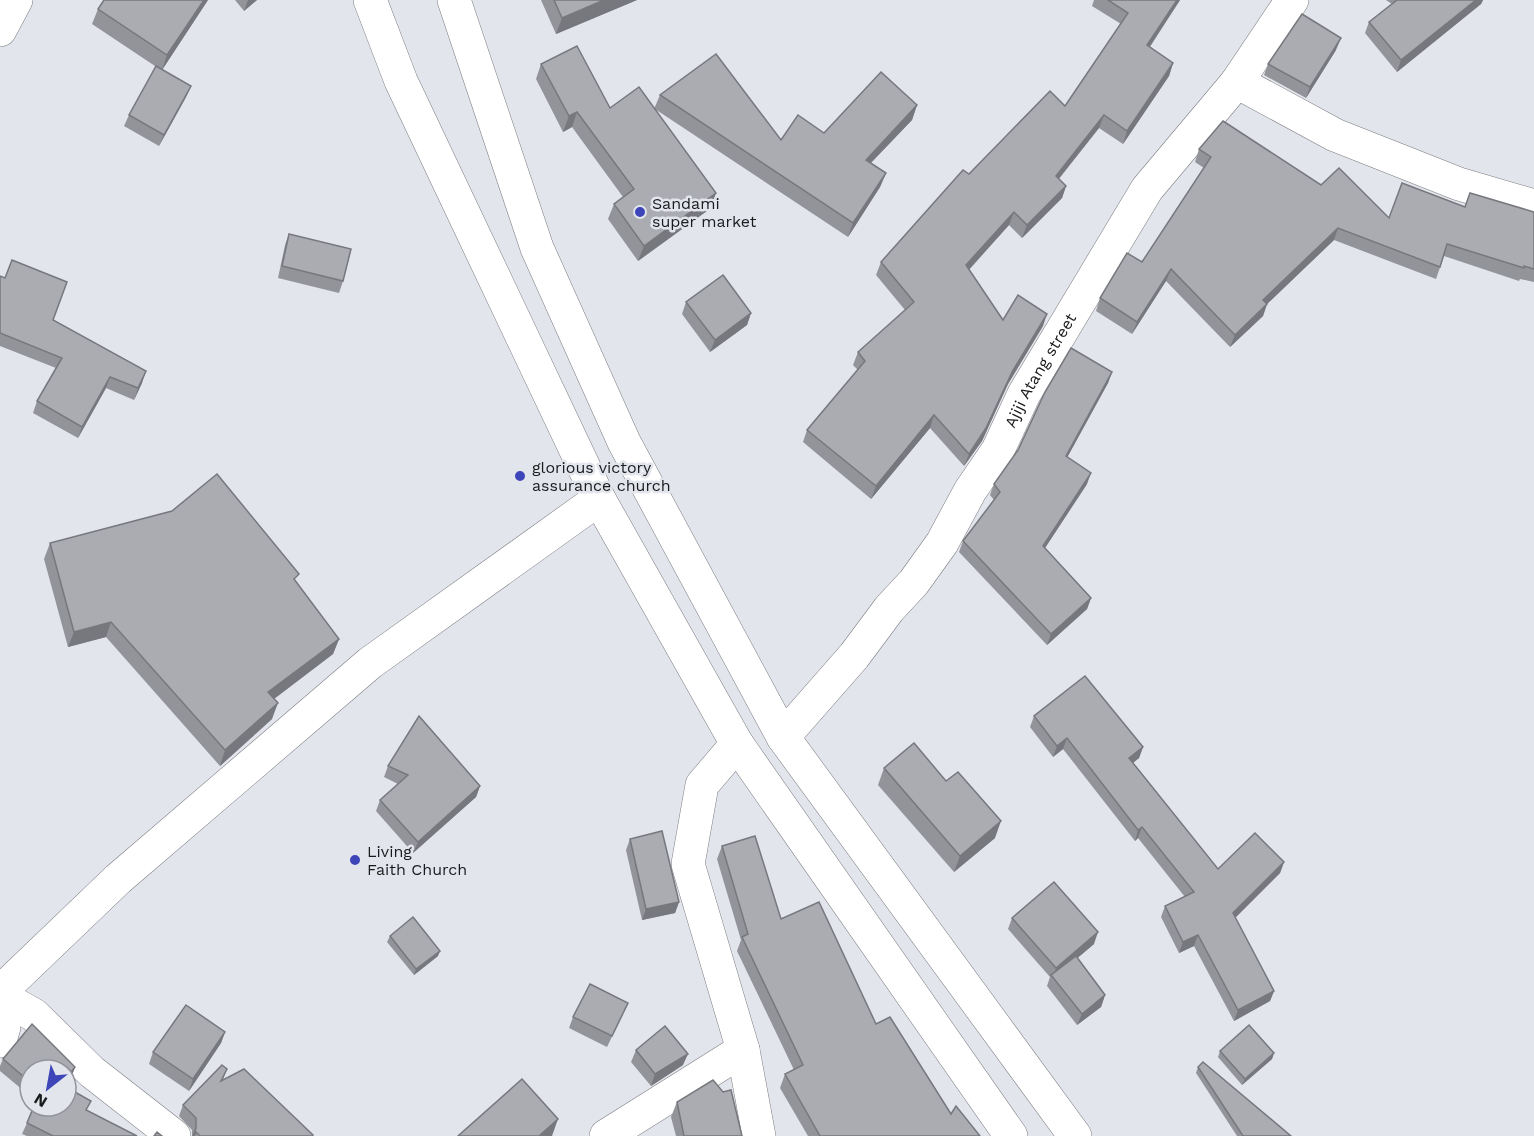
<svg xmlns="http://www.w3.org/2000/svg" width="1534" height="1136" font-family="'Work Sans',sans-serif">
<rect width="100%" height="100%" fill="#e3e5ec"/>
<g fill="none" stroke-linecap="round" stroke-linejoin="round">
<defs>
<g id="street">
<polyline points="0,30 16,0"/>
<polyline points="1237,82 1335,135 1459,184 1534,206"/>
<path id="s1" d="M783,737L854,656L889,609L914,582L942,543L970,491L998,450L1024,394L1147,189L1237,82L1292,0"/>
<polyline points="737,744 702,785 688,864 743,1050 759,1136"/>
<polyline points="0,992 118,879 370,663 599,499"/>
<polyline points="0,996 34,1015 92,1072 174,1136"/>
<polyline points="0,1006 4,1027 0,1041"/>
<polyline points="606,1136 743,1050"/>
</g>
<g id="secondary">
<polyline points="370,0 401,81 599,499 737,744 1011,1136"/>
<polyline points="454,0 537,248 624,442 783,737 1075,1136"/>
</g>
</defs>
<use href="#street" stroke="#7b7c82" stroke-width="34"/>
<use href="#secondary" stroke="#7b7c82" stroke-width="34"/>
<use href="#street" stroke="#fff" stroke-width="33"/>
<use href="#secondary" stroke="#fff" stroke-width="33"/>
</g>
<g fill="#929499">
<polygon points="208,0 162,70 191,86 186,97 159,146 124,126 129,115 161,70 92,24 98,9"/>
<polygon points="235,0 257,0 244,11"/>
<polygon points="541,0 637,0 556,34"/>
<polygon points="1094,0 1180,0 1150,47 1173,63 1169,76 1123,144 1099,128 1059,179 1066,186 1062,198 1022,238 1009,225 969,270 1003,320 1043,326 1008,384 982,441 964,466 930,428 871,499 803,442 807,430 858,370 853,365 858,352 905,310 876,275 881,262 969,174 1065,106 1121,24 1092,6"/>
<polygon points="1386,0 1483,0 1481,4 1397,72 1365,33 1369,22 1392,4"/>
<polygon points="1336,50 1306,98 1264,75 1268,64"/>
<polygon points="541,64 610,108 654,109 660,95 781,140 824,133 917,105 912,120 871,163 886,173 880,187 848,237 655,109 711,208 638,261 608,219 614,204 623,197 572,127 563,132 536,79"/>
<polygon points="1199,149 1321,185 1389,218 1465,207 1534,212 1534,282 1520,279 1519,281 1444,256 1436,279 1334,240 1267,304 1263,316 1230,347 1166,281 1132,334 1096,311 1100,298 1142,262 1204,168 1195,162"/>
<polygon points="289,234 343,281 339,293 278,278 285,245"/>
<polygon points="0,276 53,320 142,383 134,400 106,388 78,438 33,413 37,401 56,368 0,346"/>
<polygon points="686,302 751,313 747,325 710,352 682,314"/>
<polygon points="1112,372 1108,383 1067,457 1087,484 1045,548 1091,598 1087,609 1047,645 959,552 963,541 994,500 990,495 994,484"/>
<polygon points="50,543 296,582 339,639 333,654 274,699 272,719 220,766 106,637 68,647 44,559"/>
<polygon points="1034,716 1143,747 1139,758 1133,763 1218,869 1284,862 1280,873 1235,918 1274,991 1270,1001 1234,1021 1194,946 1179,953 1161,917 1165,906 1185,897 1138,838 1135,841 1063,749 1053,757 1030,727"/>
<polygon points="388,766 480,786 476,797 413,853 376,811 380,800 398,784 384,777"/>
<polygon points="884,768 995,838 954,872 878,785"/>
<polygon points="630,839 679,902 675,913 642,920 626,850"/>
<polygon points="722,846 781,919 876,1024 951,1114 980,1136 808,1136 780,1088 785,1074 794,1070 737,951 741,940 717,859"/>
<polygon points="1012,918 1094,944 1077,958 1105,995 1101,1007 1077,1025 1047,986 1050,977 1008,929"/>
<polygon points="390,936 438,956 414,975 387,942"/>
<polygon points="623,1014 607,1047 569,1028 573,1017"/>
<polygon points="225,1032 221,1043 189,1091 149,1064 153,1052"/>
<polygon points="636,1050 683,1065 651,1086 631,1062"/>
<polygon points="1220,1051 1274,1053 1272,1059 1242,1085 1218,1057"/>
<polygon points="3,1059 75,1067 71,1078 66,1084 66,1070 30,1070 30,1096 0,1071 0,1066"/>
<polygon points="1198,1067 1291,1136 1237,1136 1196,1073"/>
<polygon points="227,1069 223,1080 313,1136 192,1136 192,1130 179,1116 183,1105"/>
<polygon points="677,1102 742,1136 676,1136 671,1117"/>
<polygon points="87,1110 137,1136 27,1136 22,1134 27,1123"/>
</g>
<g fill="#77787d">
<polygon points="204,0 208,0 162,70 167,55"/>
<polygon points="248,0 257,0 244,11"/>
<polygon points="604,0 637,0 556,34 562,18"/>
<polygon points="1177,0 1180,0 1142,58 1147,45"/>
<polygon points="1476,0 1483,0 1481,4 1397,72 1401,60"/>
<polygon points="1341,38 1336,50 1306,98 1310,87"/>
<polygon points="1173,63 1169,76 1123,144 1127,131"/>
<polygon points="191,86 186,97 159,146 164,135"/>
<polygon points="917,105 912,120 860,174 866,160"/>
<polygon points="577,112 572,127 563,132 569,116"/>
<polygon points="1104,115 1099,128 1051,188 1056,176"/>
<polygon points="886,173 880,187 848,237 853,223"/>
<polygon points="1066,186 1062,198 1022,238 1027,225"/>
<polygon points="716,193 711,208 638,261 644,246"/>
<polygon points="1014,212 1009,225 961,278 966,265"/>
<polygon points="1338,228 1334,240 1267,304 1263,316 1230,347 1235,335 1263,300"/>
<polygon points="1171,269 1166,281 1132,334 1137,322"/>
<polygon points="751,313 747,325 710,352 715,340"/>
<polygon points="1047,314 1043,326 1008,384 982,441 964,466 969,454 1012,372"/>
<polygon points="146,371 142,383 134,400 138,388"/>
<polygon points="1112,372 1108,383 1062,467 1066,456"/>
<polygon points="110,377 106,388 78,438 82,427"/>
<polygon points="934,415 930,428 871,499 876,486"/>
<polygon points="1091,473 1087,484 1039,557 1043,546"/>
<polygon points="1091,598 1087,609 1047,645 1051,634"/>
<polygon points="111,622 106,637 68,647 74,632"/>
<polygon points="339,639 333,654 262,708 268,692"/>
<polygon points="278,703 272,719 220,766 225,750"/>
<polygon points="1067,738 1063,749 1053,757 1057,746"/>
<polygon points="1143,747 1139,758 1125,769 1129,758"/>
<polygon points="480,786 476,797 413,853 418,842"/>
<polygon points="1001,821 995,838 954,872 960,856"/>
<polygon points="1142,827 1138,838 1135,841 1138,830"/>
<polygon points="1284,862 1280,873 1229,924 1233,913"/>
<polygon points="679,902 675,913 642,920 646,909"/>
<polygon points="1098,932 1094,944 1054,978 1053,977 1056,968"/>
<polygon points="1198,935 1194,946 1179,953 1183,942"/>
<polygon points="440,951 438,956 414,975 416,969"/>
<polygon points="1274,991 1270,1001 1234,1021 1238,1010"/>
<polygon points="1105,995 1101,1007 1077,1025 1082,1014"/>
<polygon points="225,1032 221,1043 189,1091 193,1079"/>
<polygon points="1274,1053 1272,1059 1242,1085 1245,1079"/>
<polygon points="688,1054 683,1065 651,1086 655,1074"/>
<polygon points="75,1067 71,1078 66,1084 66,1078"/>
<polygon points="558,1119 552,1136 539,1136"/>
</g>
<g fill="#aaacb2" stroke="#77787d" stroke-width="1.5">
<polygon points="104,0 204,0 167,55 98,9"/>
<polygon points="554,0 604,0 562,18"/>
<polygon points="1108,0 1177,0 1147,45 1173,63 1127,131 1104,115 1056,176 1066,186 1027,225 1014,212 966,265 1003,320 1018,295 1047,314 1012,372 986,428 969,454 934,415 876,486 807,430 865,361 858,352 914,302 881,262 963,170 969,174 1050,91 1065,106 1128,13"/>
<polygon points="1397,0 1476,0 1401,60 1369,22"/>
<polygon points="1302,14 1341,38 1310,87 1268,64"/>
<polygon points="577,46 610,108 639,87 716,193 644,246 614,204 634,189 577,112 569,116 541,64"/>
<polygon points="716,54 781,140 798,115 824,133 881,72 917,105 866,160 886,173 853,223 660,95"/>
<polygon points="156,66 191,86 164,135 129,115"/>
<polygon points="1223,121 1321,185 1339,168 1389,218 1402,183 1465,207 1470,193 1534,212 1534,269 1524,266 1524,268 1447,244 1440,267 1338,228 1263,300 1267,304 1235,335 1171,269 1137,322 1100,298 1127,253 1142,262 1211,157 1199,149"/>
<polygon points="289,234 351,249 343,281 282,266"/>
<polygon points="12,260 67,282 53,320 146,371 138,388 110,377 82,427 37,401 62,358 0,333 0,276 5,278"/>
<polygon points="723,275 751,313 715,340 686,302"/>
<polygon points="1071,348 1112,372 1066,456 1091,473 1043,546 1091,598 1051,634 963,541 1000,492 994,484 1018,450 1045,392"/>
<polygon points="217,474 299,574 294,579 339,639 268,692 278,703 225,750 111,622 74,632 50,543 172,511"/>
<polygon points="1085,676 1143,747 1129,758 1218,869 1255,833 1284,862 1233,913 1274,991 1238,1010 1198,935 1183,942 1165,906 1194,892 1142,827 1138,830 1067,738 1057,746 1034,716"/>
<polygon points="419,716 480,786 418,842 380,800 408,775 388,766"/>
<polygon points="914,743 946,781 958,772 1001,821 960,856 884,768"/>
<polygon points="662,831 679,902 646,909 630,839"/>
<polygon points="755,836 781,919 819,902 876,1024 890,1017 951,1114 956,1106 980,1136 820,1136 785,1074 803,1065 742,937 748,934 722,846"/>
<polygon points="1054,882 1098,932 1056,968 1012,918"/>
<polygon points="413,917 440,951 416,969 390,936"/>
<polygon points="1076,956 1105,995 1082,1014 1051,975"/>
<polygon points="590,984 628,1003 612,1036 573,1017"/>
<polygon points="186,1005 225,1032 193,1079 153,1052"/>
<polygon points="32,1024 75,1067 66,1078 66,1070 30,1070 30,1082 3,1059"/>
<polygon points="1249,1025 1274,1053 1245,1079 1220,1051"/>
<polygon points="665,1026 688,1054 655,1074 636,1050"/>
<polygon points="1203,1062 1291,1136 1243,1136 1198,1067"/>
<polygon points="222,1065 227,1069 221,1081 244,1069 313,1135 312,1136 200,1136 196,1132 194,1136 193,1136 196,1128 196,1118 183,1105"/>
<polygon points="522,1079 558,1119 539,1136 458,1136"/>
<polygon points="713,1080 723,1092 731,1090 742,1136 684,1136 677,1102"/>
<polygon points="66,1087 91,1101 86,1110 137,1136 53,1136 27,1123 34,1106 66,1106"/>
<polygon points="157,1132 162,1136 154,1136"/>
</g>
<g fill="#3d45b9" stroke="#e3e5ec" stroke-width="2">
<circle cx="640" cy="212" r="6"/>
<circle cx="520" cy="476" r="6"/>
<circle cx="355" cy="860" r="6"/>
</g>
<g text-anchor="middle" stroke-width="5" stroke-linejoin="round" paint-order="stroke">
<g font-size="16" fill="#1a1b1d" stroke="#e3e5ec" text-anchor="start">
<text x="652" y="209">Sandami<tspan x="652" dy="18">super market</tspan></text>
<text x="532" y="473">glorious victory<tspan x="532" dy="18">assurance church</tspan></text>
<text x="367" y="857">Living<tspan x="367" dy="18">Faith Church</tspan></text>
</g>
<g font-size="16" fill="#1a1b1d" stroke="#e3e5ec">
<text dy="6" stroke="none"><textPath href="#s1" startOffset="450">Ajiji Atang street</textPath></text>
</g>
</g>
<g transform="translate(48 1088) rotate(211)"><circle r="28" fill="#e3e5ec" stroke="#939499" stroke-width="1.5"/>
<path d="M0-4.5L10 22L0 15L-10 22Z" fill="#3d45b9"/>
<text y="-9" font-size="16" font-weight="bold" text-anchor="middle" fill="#1a1b1d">N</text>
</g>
</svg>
